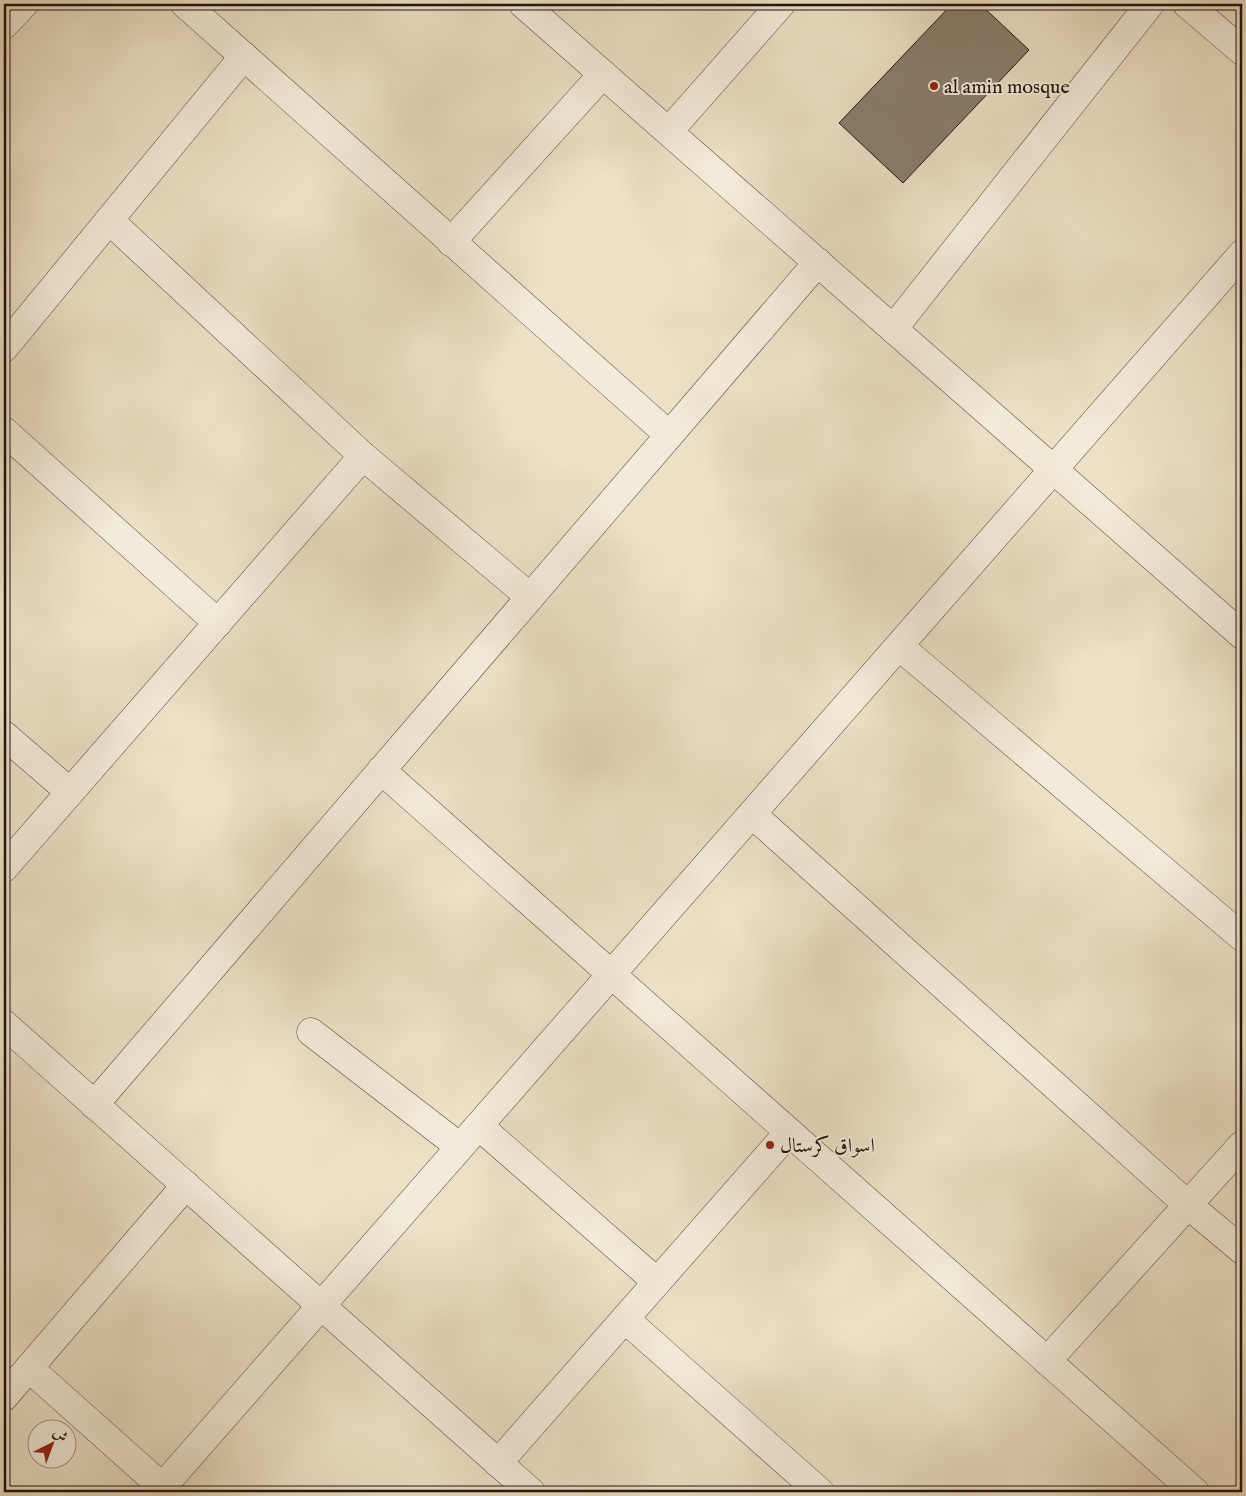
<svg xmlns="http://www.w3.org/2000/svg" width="1246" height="1496" font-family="'IM FELL English',Amiri,serif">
<rect width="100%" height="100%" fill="#ece0c6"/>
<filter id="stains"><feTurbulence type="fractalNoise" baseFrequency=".004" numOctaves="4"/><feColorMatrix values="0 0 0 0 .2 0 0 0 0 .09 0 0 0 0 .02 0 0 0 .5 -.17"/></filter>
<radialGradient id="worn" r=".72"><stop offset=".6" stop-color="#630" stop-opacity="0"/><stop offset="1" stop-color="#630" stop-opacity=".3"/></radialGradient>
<polygon fill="#8a7e6e" stroke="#1f130f" points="952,4 980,4 1029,50 903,183 839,123"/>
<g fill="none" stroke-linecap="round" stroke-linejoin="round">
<defs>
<g id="minor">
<polyline points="185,4 669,435"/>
<polyline points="523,4 1242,635"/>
<polyline points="1187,4 1242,51"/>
<polyline points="4,25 24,4"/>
<polyline points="669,131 781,4"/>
<polyline points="109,220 363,456 530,597"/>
<polyline points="451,242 603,74"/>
<polyline points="893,329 1150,4"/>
<polyline points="4,348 244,56"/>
<polyline points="4,431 218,623"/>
<polyline points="899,646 1242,937"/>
<polyline points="4,735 70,792"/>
<polyline points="381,770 1195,1492"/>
<polyline points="752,814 1188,1205 1242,1250"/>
<polyline points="4,868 363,456"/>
<polyline points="4,1024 531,1492"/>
<polyline points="311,1032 460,1147"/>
<polyline points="94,1105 818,262"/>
<polyline points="479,1126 657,1282"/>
<polyline points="625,1319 820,1492"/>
<polyline points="1047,1361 1242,1145"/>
<polyline points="29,1368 168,1492"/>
<polyline points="4,1397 186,1185"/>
<polyline points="498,1463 789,1132"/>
<polyline points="158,1492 1242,254"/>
</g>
</defs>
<use href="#minor" stroke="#52463d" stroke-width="29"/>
<use href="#minor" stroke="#f3ebda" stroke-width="28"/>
</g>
<g fill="#8f2418" stroke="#f3ebda" stroke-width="2">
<circle cx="934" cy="86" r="5"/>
<circle cx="770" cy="1145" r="5"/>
</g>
<g text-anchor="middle" stroke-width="4" stroke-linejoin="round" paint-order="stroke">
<g font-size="20" fill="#1f130f" stroke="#f3ebda" text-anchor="start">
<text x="944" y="93">al amin mosque</text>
<text x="780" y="1152">اسواق كرستال</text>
</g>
</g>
<rect width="1246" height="1496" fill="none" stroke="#ece0c6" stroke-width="20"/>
<rect x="5" y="5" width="1236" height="1486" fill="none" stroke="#1f130f" stroke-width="2.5"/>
<rect x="10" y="10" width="1226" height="1476" fill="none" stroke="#1f130f"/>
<g transform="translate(52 1444) rotate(42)"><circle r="24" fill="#f3ebda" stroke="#9e9589"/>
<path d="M0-4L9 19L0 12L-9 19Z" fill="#8f2418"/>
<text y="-8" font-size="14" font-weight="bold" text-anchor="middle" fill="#1f130f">ش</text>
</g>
<rect width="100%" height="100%" filter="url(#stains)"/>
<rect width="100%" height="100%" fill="url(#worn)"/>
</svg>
